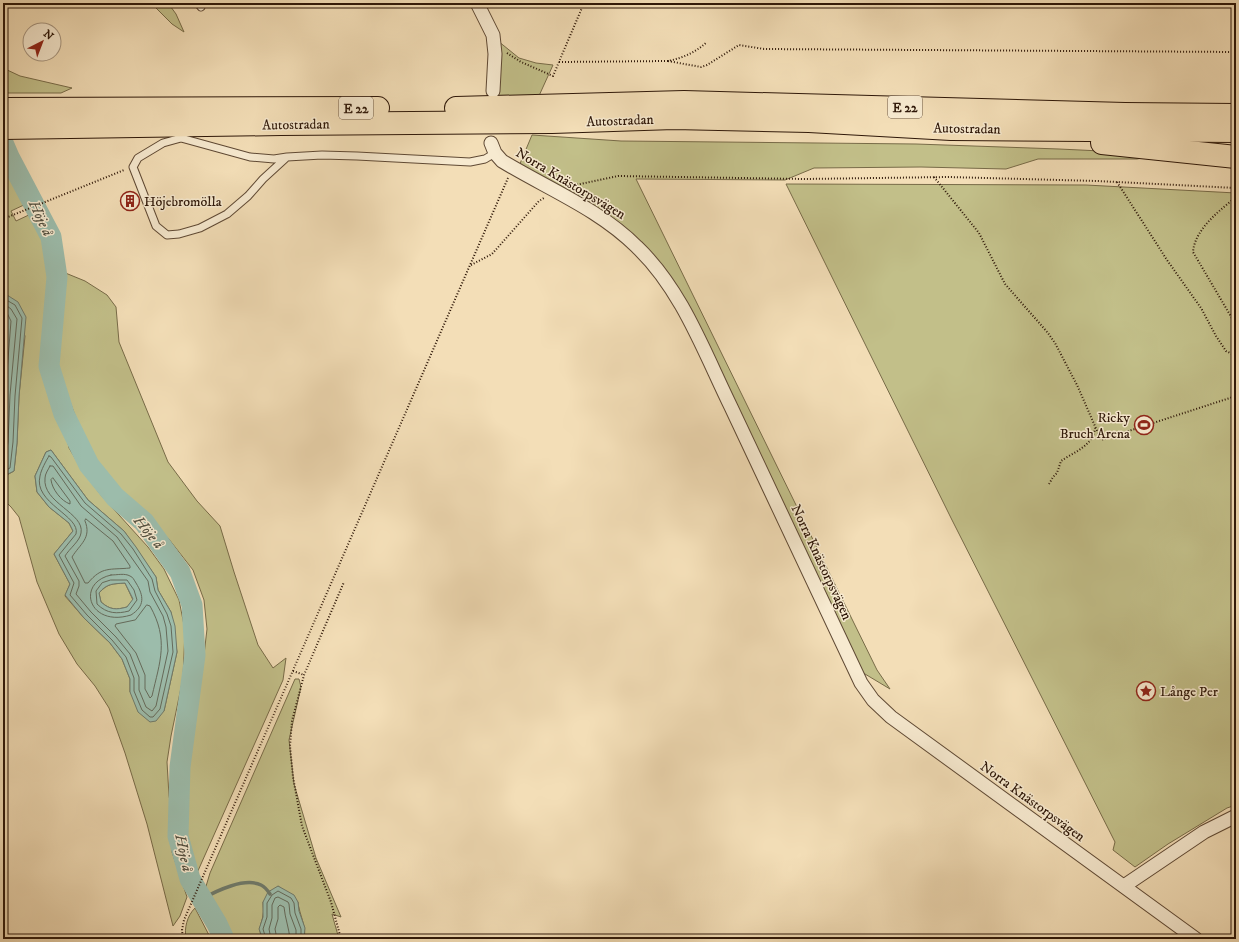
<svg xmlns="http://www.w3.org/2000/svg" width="1239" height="942" font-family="'IM FELL DW Pica',serif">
<rect width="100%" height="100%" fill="#f3deb7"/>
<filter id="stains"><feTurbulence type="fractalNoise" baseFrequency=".005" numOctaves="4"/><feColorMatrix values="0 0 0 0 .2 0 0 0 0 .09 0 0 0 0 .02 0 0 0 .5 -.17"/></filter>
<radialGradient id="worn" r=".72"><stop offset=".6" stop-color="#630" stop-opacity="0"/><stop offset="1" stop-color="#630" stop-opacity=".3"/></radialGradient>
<g fill="#c2bf89" stroke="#786b48" fill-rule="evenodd">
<polygon points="151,3 168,3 176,14 184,32 172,24"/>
<polygon points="498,41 519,58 536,63 553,65 538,98 497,97"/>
<polygon points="3,68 20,76 72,88 61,93 3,93"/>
<polygon points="532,135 621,141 916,144 1059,149 1164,154 1137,159 1038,159 1006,169 921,167 814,168 785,180 636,179 877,670 890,689 860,671 705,341 638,242 519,166"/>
<path d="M3,161L26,204L11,211L16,221L33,213L44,239L51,267L50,314L44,344V365L54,407L61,425L66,433L69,448L81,468L100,494L148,547L164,569L179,600L185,630L183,678L171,736L167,762L169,796L171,806L172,852L187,897L180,916L173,926L147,824L125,753L109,708L95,686L77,664L59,634L37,582L19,517L11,507L3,499V476H5L14,471L17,443L19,396L25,336L7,295L3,294ZM51,450L88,500L124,531L156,577L158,590L171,612L177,652L164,711L130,692V679L122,659L110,643L84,618L65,596L70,584L54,554L73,531L69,523L49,507L37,492L35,476L46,452Z"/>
<polygon points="786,184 1086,185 1236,193 1236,805 1227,808 1168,844 1135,867 1113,850 1115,842 952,520"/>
<polygon points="63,272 85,281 107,295 116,307 119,342 168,462 197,501 220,526 234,572 258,645 273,668 286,658 283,680 197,873 190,862 185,844 184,811 187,775 196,702 204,655 207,629 204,600 193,570 168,538 112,482 97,463 84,439 67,394 58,364 57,338"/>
<path d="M125,583L133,600L127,607C116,610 110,610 101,602L99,593C108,583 113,584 125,583Z"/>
<path d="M295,679H299L301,687L289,740L294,784L316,858L341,917L332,914L339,939H304C307,927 299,914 298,902L278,886L263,902C263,907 264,911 263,915C262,924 256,931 264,939H229L224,927L204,893L210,873Z"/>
<path d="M195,908L211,939H186C184,928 187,916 195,908Z"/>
</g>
<g fill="#9cbcab" stroke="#707a6a" fill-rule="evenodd">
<polygon points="3,294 7,295 18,302 26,317 19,396 17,443 14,471 4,476 3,476"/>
<path d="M51,450L88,500L124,531L136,547L156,577L158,590L171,612L175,626L177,652L164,711L156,721L150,722L138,712L130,692V679L122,659L110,643L84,618L65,595L70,584L54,554L73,531L69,523L49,507L37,492L35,476L46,452ZM125,583L133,599L127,607C116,610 110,610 101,602L99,593C107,583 113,584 125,583Z"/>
<polygon points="278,886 294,895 298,902 299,911 305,928 304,939 264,939 262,937 259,929 263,917 263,902 268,892"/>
</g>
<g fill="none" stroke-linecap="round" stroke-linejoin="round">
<g stroke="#656a5a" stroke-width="1">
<polyline points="3,298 15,305 22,318 15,396 13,442 10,468 3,472"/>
<polyline points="3,303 11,309 17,319 10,395 8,442 5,465 3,467"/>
<polyline points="3,311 7,313 11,321 3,424"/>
<path d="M49,456L51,457L85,503L121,534L133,549L152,579L155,591L167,614L171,626L173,652L160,709L153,717H150L142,710L134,691V678L126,657L112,640L87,615L70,595L74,583L59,555L76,534C81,516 33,503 40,476C41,470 46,461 49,456Z"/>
<path d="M50,466H53L81,506L117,537L148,581L150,592L163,616L166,627L168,651L156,706L152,711L146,707L139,690V677L130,654L116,637L91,612L76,594L79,586V581L65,556C69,549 80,541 81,533C85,513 42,503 45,478C45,474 48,470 50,466Z"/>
<path d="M53,478L70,501V504C61,501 52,489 51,480Z"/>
<path d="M86,519L113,541L130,566V568C110,570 102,566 88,583H85L72,557C80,544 92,538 85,521Z"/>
<path d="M111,575C117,575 125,573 130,576C133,577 134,580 136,583C144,596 145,606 131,615C89,628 75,583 111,575Z"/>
<path d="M111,580H127L134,590L137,600L129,611C117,614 107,614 97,604L96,591L102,583Z"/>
<path d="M147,605L150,606C169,640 160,661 152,696L150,698L145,689V675L136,653L115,626L116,624L135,620Z"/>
<polyline points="266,939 263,929 267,917 267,903 272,895 278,891 291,898 294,903 295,913 301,929 301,939"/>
<polyline points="271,939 269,929 272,918 272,905 275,898 278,897 288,902 289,904 290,914 296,930 296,939"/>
<path d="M277,939L275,929L278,919V907L280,905L284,907C285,918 289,928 290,939"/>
</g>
<path stroke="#707a6a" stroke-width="3.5" d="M202,899C216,891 245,877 261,885C265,887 268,891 270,894"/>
<polyline stroke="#9cbcab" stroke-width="21" points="3,143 9,157 51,237 57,277 49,366 64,414 89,465 115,497 144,522 180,572 192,605 195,655 180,767 178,836 190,879 217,924 224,939"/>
<defs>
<g id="service">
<polyline points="198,3 201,7"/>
<polyline points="287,157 274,159 250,157 181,138 163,143 138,158 133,167 156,226 167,235 179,234 200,228 227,214 248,196 263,179 287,157 322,155 357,156 470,162 485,159 495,153"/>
</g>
<g id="minor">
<polyline points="477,3 493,35 495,54 493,91"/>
<path d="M491,143L495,153L502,161C548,189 599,209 637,247C682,290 704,352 731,407C775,499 818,591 861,683L873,700L891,717L1196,939"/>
<polyline points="1124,886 1204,832 1236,816"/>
</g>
<g id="motorway">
<polyline points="456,108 684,102 1125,114 1236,115"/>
<polyline points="3,109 378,108"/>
<polyline points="3,128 281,124 552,122 674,118 809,121 951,129 1236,131"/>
<polyline points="1102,143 1236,157"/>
</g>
</defs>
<use href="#service" stroke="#5f4934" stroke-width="9"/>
<use href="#minor" stroke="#5f4934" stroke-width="15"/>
<use href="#motorway" stroke="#2e1708" stroke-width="24"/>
<g stroke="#2e1708" stroke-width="2" stroke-dasharray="1 2" stroke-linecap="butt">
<polyline points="507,53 521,62 553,76 584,3"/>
<polyline points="668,61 701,67 707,65 739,45 764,49 1236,52"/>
<path d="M559,62L668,61C683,58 696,52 707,42"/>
<polyline points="934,177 979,233 1005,284 1048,333 1055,343 1077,385 1101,440 1236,396"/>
<polyline points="1117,182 1167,260 1201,308 1216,336 1226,351 1236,356"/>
<polyline points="571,186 618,176 804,179 949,177 1097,181 1236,188"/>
<path d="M1236,197C1219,211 1195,229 1193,252L1236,325"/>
<polyline points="3,219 124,170"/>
<polyline points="471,265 492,254 539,201 544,198"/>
<path d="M1049,484L1053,477L1057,473L1061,461C1074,452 1093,446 1095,428"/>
<polyline points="293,671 304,675"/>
<polyline points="183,939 182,930 184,920 508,178"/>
<polyline points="341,939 331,902 302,826 293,777 290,746 292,721 304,675 344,582"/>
</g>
<use href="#service" stroke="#f7ead0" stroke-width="7"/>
<use href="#minor" stroke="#f7ead0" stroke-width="13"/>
<use href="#motorway" stroke="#f3deb7" stroke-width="22"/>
</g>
<defs>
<symbol id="building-ring" viewBox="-11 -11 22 22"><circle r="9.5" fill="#f7ead0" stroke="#8f2418" stroke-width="1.5"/><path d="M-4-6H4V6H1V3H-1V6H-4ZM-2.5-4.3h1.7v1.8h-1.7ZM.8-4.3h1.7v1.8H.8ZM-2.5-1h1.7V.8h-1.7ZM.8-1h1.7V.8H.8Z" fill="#8f2418"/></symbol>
<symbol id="stadium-ring" viewBox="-11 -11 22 22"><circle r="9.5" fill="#f7ead0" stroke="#8f2418" stroke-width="1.5"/><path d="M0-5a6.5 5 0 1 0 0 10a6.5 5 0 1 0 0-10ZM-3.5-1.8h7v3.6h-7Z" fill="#8f2418"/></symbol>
<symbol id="sight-ring" viewBox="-11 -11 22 22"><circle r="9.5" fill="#f7ead0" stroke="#8f2418" stroke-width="1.5"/><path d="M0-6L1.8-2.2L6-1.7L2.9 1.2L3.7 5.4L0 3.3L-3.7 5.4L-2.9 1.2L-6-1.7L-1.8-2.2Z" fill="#8f2418"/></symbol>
</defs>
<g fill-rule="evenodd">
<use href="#building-ring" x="119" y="190" width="22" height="22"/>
<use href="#stadium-ring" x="1133" y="414" width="22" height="22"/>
<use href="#sight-ring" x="1135" y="680" width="22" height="22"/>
</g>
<g text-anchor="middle" stroke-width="3" stroke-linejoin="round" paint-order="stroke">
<g fill="#f7ead0" stroke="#6a5644" stroke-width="1">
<rect x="888" y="96" width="34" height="22" rx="3"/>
<rect x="339" y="97" width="34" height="22" rx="3"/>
</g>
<g font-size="13" font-weight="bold" fill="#2e1708">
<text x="905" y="112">E 22</text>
<text x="356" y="113">E 22</text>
</g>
<g font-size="14" fill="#2e1708" stroke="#f7ead0">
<text transform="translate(620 120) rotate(-2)" y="5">Autostradan</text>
<text transform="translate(296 124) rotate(-1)" y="5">Autostradan</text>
<text transform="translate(967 128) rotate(1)" y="5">Autostradan</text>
<text transform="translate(571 183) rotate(31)" y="5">Norra Knästorpsvägen</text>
<text transform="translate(822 562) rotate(65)" y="5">Norra Knästorpsvägen</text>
<text transform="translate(1033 801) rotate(36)" y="5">Norra Knästorpsvägen</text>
</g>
<g font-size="14" fill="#2e1708" stroke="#f7ead0" text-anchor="start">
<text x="144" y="206">Höjebromölla</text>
<text x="1130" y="422" text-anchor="end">Ricky<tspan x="1130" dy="16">Bruch Arena</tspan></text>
<text x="1160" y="696">Långe Per</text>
</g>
<g font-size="15" font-style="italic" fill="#545141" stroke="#f7ead0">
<text transform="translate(41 218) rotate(65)" y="5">Höje å</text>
<text transform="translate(149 532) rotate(50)" y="5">Höje å</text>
<text transform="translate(184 853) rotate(78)" y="5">Höje å</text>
</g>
</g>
<rect width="1239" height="942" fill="none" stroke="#f3deb7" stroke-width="16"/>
<rect x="4" y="4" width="1231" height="934" fill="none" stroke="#2e1708" stroke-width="2"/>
<rect x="8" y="8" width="1223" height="926" fill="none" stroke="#2e1708"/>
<g transform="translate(42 42) rotate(42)"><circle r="19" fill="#f7ead0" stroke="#a79680"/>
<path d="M0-3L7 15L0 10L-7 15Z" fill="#8f2418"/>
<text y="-6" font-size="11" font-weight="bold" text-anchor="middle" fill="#2e1708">N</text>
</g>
<rect width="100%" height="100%" filter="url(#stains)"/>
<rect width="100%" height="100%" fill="url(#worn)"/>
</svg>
